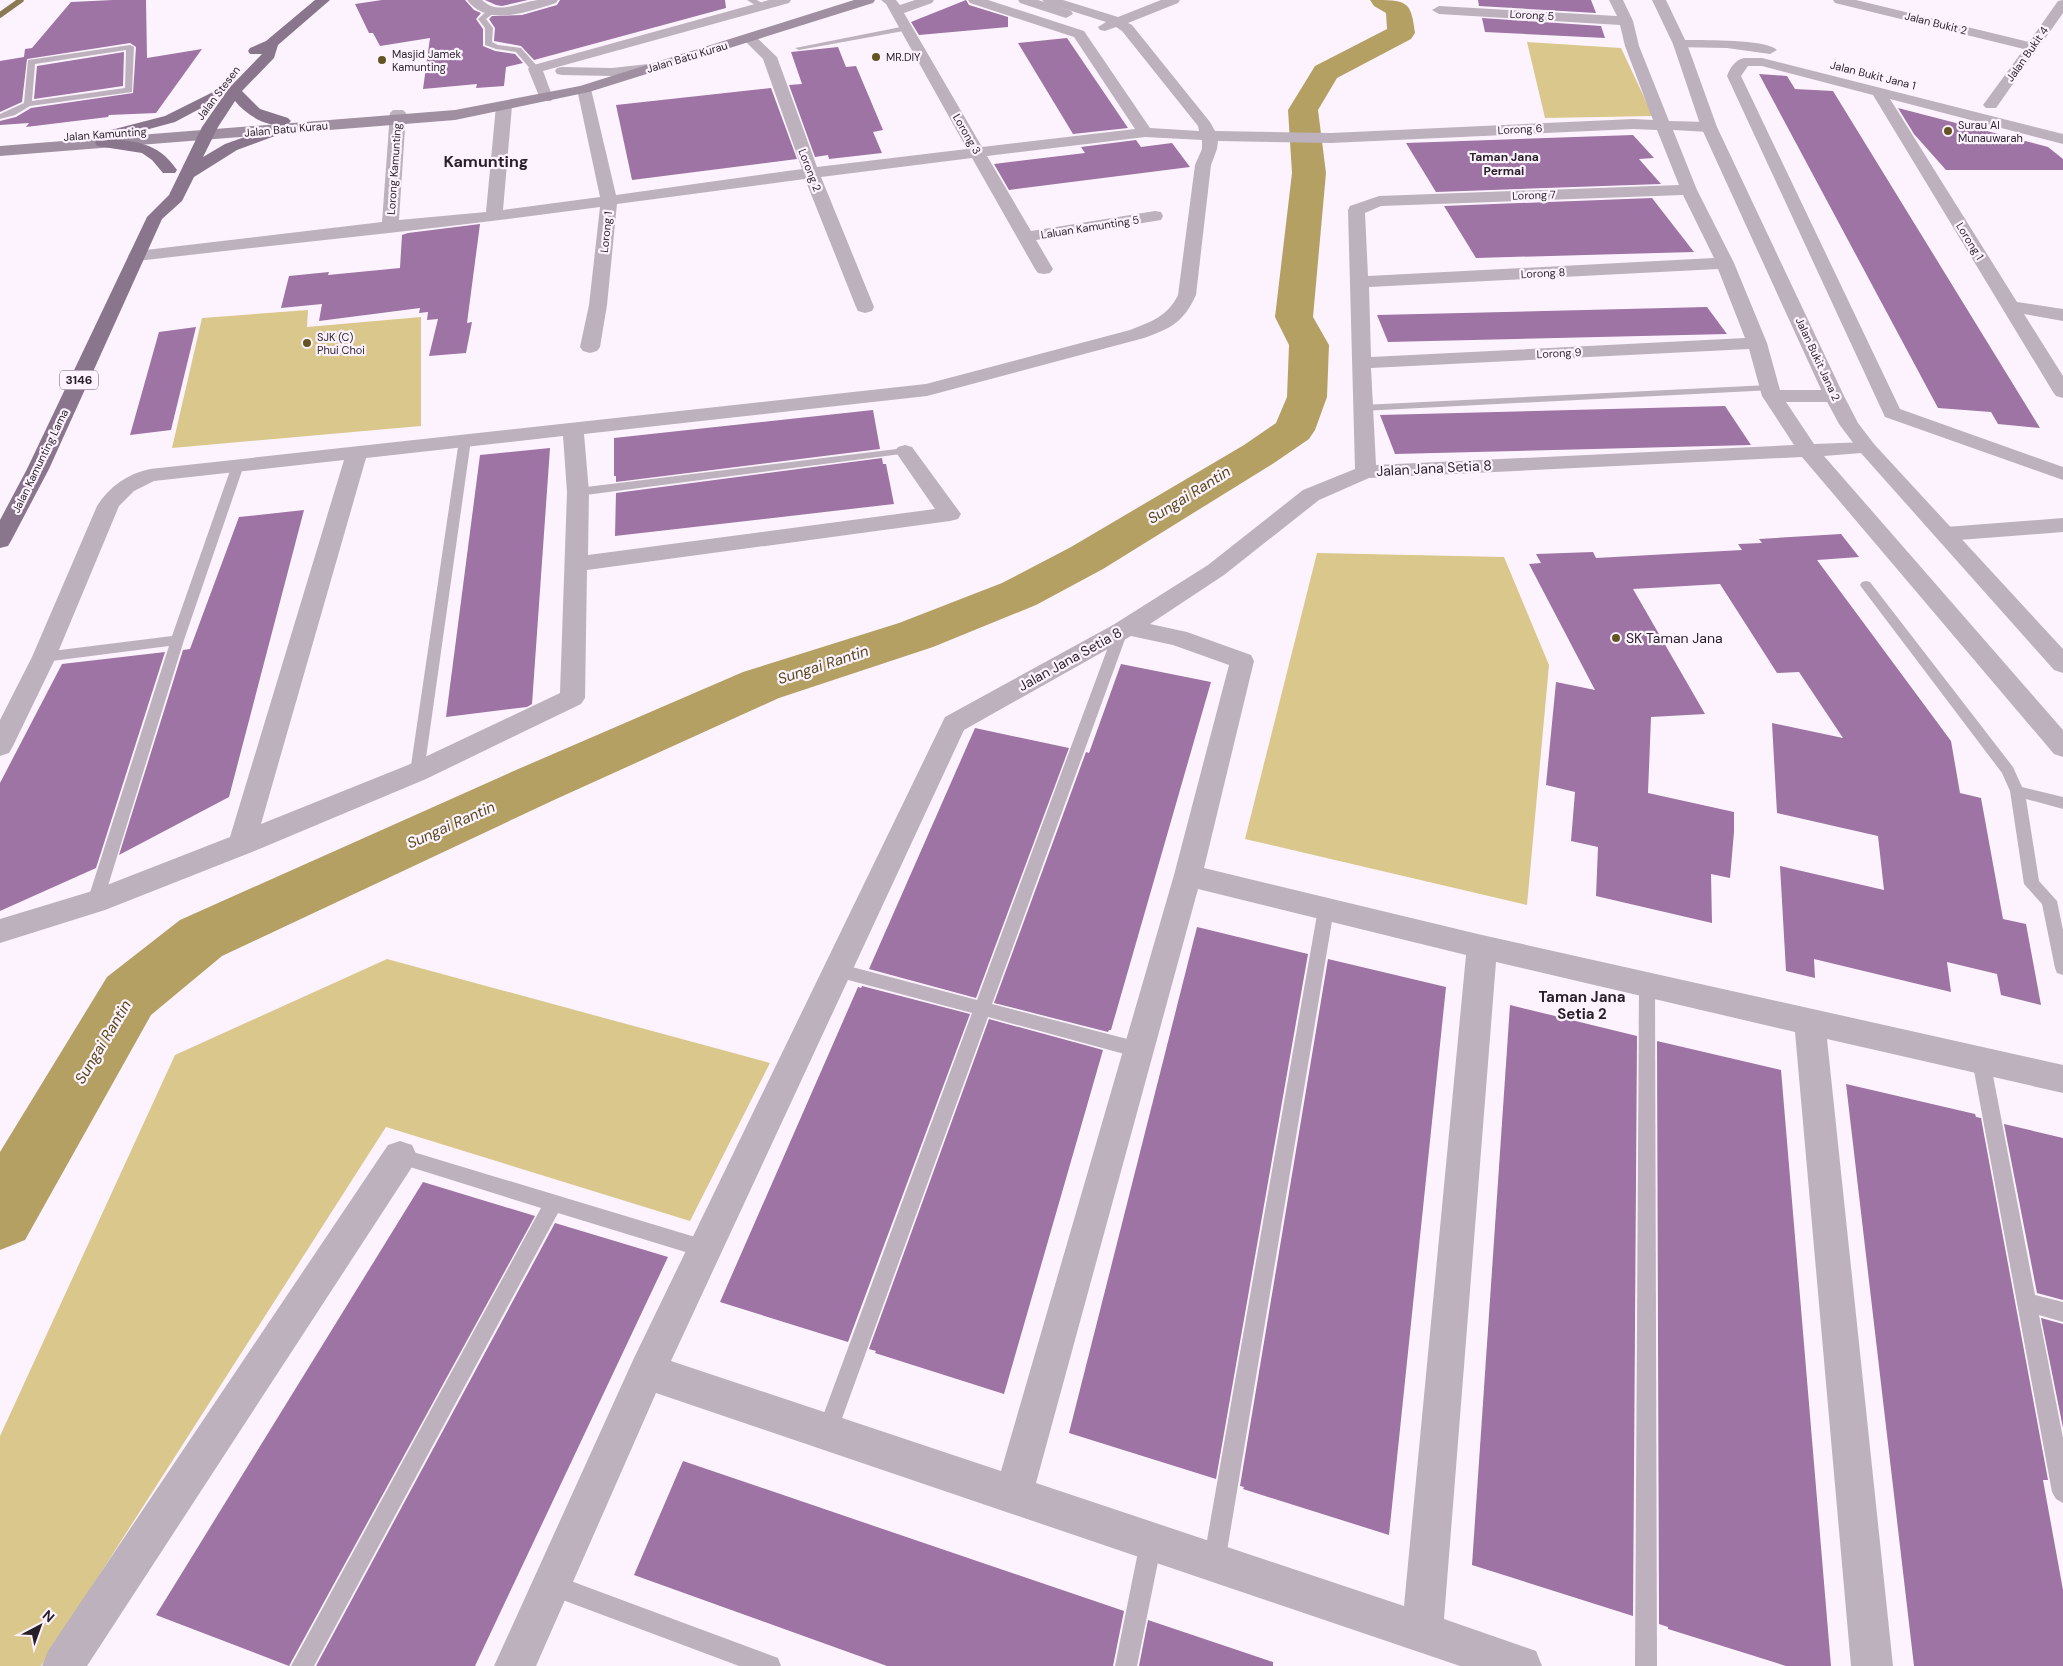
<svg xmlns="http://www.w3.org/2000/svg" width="2063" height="1666" font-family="'DM Sans',sans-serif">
<rect width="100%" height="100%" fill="#fdf3ff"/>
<g fill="#dac78b">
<polygon points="1527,42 1621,48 1653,116 1545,118"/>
<polygon points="308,310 307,327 421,317 421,426 172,448 202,318"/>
<polygon points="1317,553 1504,557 1549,665 1527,905 1245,839"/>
<polygon points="387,959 770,1063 690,1221 386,1127 41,1666 0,1666 0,1436 175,1055"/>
</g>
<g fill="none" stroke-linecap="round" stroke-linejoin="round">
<polyline stroke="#8a7952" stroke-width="5.5" points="0,15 21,0"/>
<path fill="#b4a063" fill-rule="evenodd" d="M1370,0C1407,0 1411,0 1415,33L1411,39L1337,78L1318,110L1326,173L1313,317L1329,345L1327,397L1315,430L1309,439L1274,463L1103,569L1036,605L933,647L779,698L554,800L222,956L151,1015L25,1240L0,1250V1152L107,977L180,920L516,770L743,672L899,623L1002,583L1071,547L1244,445L1276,423L1287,397L1289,345L1275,317L1292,173L1288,110L1315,66L1387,29L1386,13L1374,6Z"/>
</g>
<g fill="#9d74a3">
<polygon points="113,0 146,0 147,58 202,49 156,113 109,115 108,117 26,127 29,123 0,125 0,121 16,117 31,108 133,93 136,47 130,43 27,59 22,102 0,112 0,61 24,57 25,49 32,48 71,2"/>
<polygon points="382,0 465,0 474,10 481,13 476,19 483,29 483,46 495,51 515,54 523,63 506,67 504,86 476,88 477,84 423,89 430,38 380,46 373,33 369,33 355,4"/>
<polygon points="485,0 528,0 502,6 496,5"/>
<polygon points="560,0 725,0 726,8 534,60 521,46 494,41 495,28 489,19 492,16 522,15 557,5"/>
<polygon points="966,0 969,5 1008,17 1008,27 919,35 911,22"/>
<polygon points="1478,0 1591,0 1596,13 1479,6"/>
<polygon points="1482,18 1601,26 1605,38 1485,32"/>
<polygon points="1067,38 1128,128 1073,134 1018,43"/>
<polygon points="838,47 846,67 856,66 883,130 873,132 882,153 829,159 828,155 815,157 789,85 802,84 791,52"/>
<polygon points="124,52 123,86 34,99 37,66"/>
<polygon points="1759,74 1787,76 1795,89 1833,91 2040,428 1998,424 1991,412 1938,408"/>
<polygon points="771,88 797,159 632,180 616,105"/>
<polygon points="1898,108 2048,147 2063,159 2063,170 1946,170 1914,134"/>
<polygon points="1633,135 1654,158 1639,159 1661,184 1436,192 1406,143"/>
<polygon points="1136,140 1141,147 1172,143 1190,167 1009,190 994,164 1085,153 1081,147"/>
<polygon points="1652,198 1694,252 1476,258 1444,206"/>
<polygon points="480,224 467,323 472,322 466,353 429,356 438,319 427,320 428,312 419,313 420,308 319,321 322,304 281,308 289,276 329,272 328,275 400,268 402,235 408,233"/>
<polygon points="1707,307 1727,334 1388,342 1377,315"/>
<polygon points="196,327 171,430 130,435 159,332"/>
<polygon points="1725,406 1751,445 1395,454 1380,415"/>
<polygon points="873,410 880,449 616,482 616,476 614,476 614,438"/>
<polygon points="550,448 532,704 527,707 446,717 480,455"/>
<polygon points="882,458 883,464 886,464 894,504 615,536 616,493"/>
<polygon points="304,510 229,797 119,855 183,650 190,649 239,517"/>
<polygon points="1841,534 1859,557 1817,560 1951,741 1960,793 1981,798 2003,919 2026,924 2041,1005 2001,995 1997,974 1947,962 1951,992 1814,959 1815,978 1786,971 1780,866 1884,890 1878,836 1777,813 1772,723 1843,738 1799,672 1777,673 1720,584 1633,589 1705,714 1651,717 1648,793 1734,812 1734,832 1730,878 1711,874 1712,923 1596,896 1598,847 1571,841 1575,792 1546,785 1556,682 1595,690 1529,564 1541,563 1536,554 1593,552 1596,558 1742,550 1738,544 1762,543 1759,539"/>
<polygon points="165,652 96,868 0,911 0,783 62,664"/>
<polygon points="1121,664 1211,682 1111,1030 1109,1030 1108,1032 994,1003 1086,752 1089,753"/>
<polygon points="975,728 1069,748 976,998 869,969"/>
<polygon points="1197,927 1308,954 1216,1479 1069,1433"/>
<polygon points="1328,959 1446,987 1389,1535 1243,1489 1244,1487 1240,1486"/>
<polygon points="862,986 970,1014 848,1342 720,1302 858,987 861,988"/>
<polygon points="1510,1005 1637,1036 1633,1616 1472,1565"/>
<polygon points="989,1019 1103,1050 1004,1394 875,1353 876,1351 869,1349"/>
<polygon points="1657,1041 1781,1070 1831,1666 1786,1666 1668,1629 1668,1627 1659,1624"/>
<polygon points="1846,1084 1975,1114 1976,1117 1981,1118 2048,1480 2043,1480 2063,1590 2063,1666 1914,1666"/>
<polygon points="2004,1124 2063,1138 2063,1300 2037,1293"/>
<polygon points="423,1182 535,1216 289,1666 156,1615"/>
<polygon points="555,1223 668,1257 475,1666 316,1666"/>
<polygon points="2041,1318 2063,1324 2063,1428"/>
<polygon points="683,1461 1124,1611 1113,1666 887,1666 634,1575"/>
<polygon points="1148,1620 1273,1662 1273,1666 1139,1666"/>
</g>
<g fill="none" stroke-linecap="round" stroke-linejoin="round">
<g fill="#bcb1bd" fill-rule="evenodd">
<polygon points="747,0 757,0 767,6 760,8"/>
<polygon points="488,10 495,12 486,19 493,28 492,42 498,45 521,48 538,67 538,71 532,71 516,52 496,49 485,45 485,28 478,19"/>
<polygon points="906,26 909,26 909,30 799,50 795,48"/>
<path d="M130,45L134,47L132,92L30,106L15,115L0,119V114L24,103L28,60ZM126,50L125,88L32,101L35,64Z"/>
<polygon points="1769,385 1773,386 1774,388 1773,390 1362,411 1356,408 1362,405"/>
<polygon points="465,437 471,440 424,772 422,776 417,777 412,776 410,772 459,440"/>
<polygon points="905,448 909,449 911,451 909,453 578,496 572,492 578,488"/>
<polygon points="238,462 244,465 184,640 103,902 101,906 95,908 89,906 87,902 169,646 44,662 39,660 37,657 39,654 44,652 172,636 232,465"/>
<polygon points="1866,581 1870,582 2013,767 2022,787 2063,797 2063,809 2026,799 2039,881 2057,901 2063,930 2063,975 2057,973 2055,968 2042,904 2024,884 2010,791 2002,773 1862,588 1860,585 1862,582"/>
<polygon points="1121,627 1126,628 1128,631 992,1004 1139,1042 1145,1045 1148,1050 1145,1055 1139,1058 988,1017 837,1432 834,1439 827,1442 820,1439 817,1432 972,1013 837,977 831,975 829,970 831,965 837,963 977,1000 1114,631 1116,628"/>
<polygon points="1326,903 1332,904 1334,909 1225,1563 1222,1571 1214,1574 1206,1571 1203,1563 1318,909 1320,904"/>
<polygon points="1647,978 1653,980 1655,985 1657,1666 1635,1666 1639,985 1641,980"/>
<polygon points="1981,1052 1987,1055 1990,1060 2035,1295 2063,1302 2063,1322 2039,1315 2063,1438 2063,1503 2056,1499 2052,1492 1972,1060 1975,1055"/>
<polygon points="400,1148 705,1240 712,1242 714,1249 712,1256 705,1258 558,1213 314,1666 291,1666 541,1208 394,1162 391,1156 394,1150"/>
<polygon points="1151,1531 1159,1534 1162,1542 1137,1666 1115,1666 1140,1542 1143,1534"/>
<polygon points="552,1574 770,1655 778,1658 781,1666 739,1666 552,1596 544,1593 541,1585 544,1577"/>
</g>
<g fill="#bcb1bd" fill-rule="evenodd">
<path d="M467,0H482C499,16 519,2 538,0C544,0 551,0 558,0L556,3C529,11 488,28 467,0Z"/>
<polygon points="769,0 791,0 789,3 543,71 553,98 551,101 541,101 528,69 530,66"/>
<path d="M881,0H896L900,5L915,0H934L932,3L904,13L982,147L1135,129L1074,37L970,3L968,0H988L1084,31L1150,128L1199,131L1198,126L1122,31L1116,27L1105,31L1100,30L1098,27L1106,22L1059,7L1071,11L1073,14L1066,18L1020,3L1018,0H1038L1044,2L1042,0H1063L1118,17L1161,0H1180L1178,3L1128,23L1132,25L1210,122L1215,131L1331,133L1633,119L1653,120L1625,46L1620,25L1439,14L1432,10L1439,6L1617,16L1609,0H1623L1633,21L1639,46L1669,121L1709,122L1714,124L1717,127L1714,130L1709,132L1673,130L1697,190L1734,263L1767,343L1780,390H1834L1841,392L1844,396L1841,400L1834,402H1786L1814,444L1867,442L1874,444L1877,448L1874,452L1824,456L2063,730V757L2054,754L1802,457L1369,478L1319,500L1224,575L1150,624L1187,632L1251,655L1254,661L1204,868L1482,935L2063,1065V1093L1827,1039L1893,1666H1851L1795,1032L1496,962L1444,1619L1536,1651L1542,1666H1460L656,1393L536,1666H494L634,1358L945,717L1113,625L1208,565L1303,490L1355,469L1348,210L1350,206L1379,196L1679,185L1657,130L1633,129L1331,143L1218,141L1217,149L1211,165L1196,295C1183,323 1171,328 1144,338L927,396L584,434L589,492L588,555L935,509L895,451L898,447L905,445L912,447L961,514L958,519L950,521L587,570L585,698L581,704L426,779L252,852L105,910L0,943V919L89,892L230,837L344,460L154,481L134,491L119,506L56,657L13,746L9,753L0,756V720L32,657L97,506C110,486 127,474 150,469L926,384L1130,330C1151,322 1168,316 1178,295L1195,165L1202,149V140L1145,137L987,156L1031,231L1155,211L1161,212L1163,216L1161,220L1155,221L1036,240L1053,269L1050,273L1044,274L1038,273L1035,269L972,158L821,177L874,307L872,311L865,313L858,311L856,307L805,179L617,204L607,305L600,347L597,351L590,353L583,351L580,347L589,305L600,207C446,228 291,243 137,261L131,260L128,256L131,252L137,251L382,222L390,113L393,110H403L406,113L399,220L486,212L496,106L499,103H509L512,106L503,210L600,197L577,89L579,86H589L591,89L616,195L802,169L763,59L742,38L749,34L754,35L777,57L817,167L967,149L886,4ZM1683,195L1714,258L1368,276L1365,213L1381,206ZM1718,269L1745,338L1371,357L1369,287ZM1749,349L1762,396L1794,445L1376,465L1371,368ZM563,436L567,492L560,693L408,765L261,824L366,458ZM1131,636L1173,645L1229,665L1174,875L1001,1471L671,1361L964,730ZM1198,889L1466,955L1404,1606L1036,1483Z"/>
<polygon points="1833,0 1856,0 2029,42 2058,1 2063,0 2063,13 1996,108 1986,108 1983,105 2024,49 1835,3"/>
<path d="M1680,40C1697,40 1768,39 1777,50L1770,54L1727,48L1675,47L1673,44Z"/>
<path d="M1744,58H1762L2063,134V144L1890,99L2017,302L2063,309V321L2024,314L2063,376V398L2056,396L2053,392L1873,95L1762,66H1748L1741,76L1900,409L2063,467V480L1885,417L1727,76C1730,68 1735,60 1744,58Z"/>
<polygon points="657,63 662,64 664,67 662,70 612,76 562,75 557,74 555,71 557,68 562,67 612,68"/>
<polygon points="2063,518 2063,532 1946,541 1938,539 1935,534 1938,529 1946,527"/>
<polygon points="400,1141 412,1145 417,1156 412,1167 87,1666 42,1666 48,1651 388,1145"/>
</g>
<polygon fill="#bcb1bd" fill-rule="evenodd" points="1652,0 1666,0 1687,44 1717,127 1844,396 1858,423 1874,444 2063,649 2063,673 2054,670 1860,452 1839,424 1824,396 1701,127 1673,44"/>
<polygon fill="#9f8fa1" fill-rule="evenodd" points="854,0 875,0 873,3 589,92 455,120 0,156 0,146 455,110 580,86"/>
<g fill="#89768c" fill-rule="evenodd">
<path d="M315,0H330L278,45L274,58L242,91L260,109L288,118L291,121L288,124C269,129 247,116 235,101L218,127L203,157L225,144L273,127H283L286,130L283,133L237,150L194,177L182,201L162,219L49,469L11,541L8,546L0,548V520L27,469L147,217L169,195L202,127L229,88L262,54H250L248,51L250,48L266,41Z"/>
<polygon points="215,91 220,92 222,95 220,98 175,122 116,138 111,136 108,133 111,130 165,116"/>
<path d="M103,138C136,142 157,141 177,170L175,173H163L152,160L142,153L97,146L95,143L97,140Z"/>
</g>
</g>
<g fill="#645421" stroke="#fdf3ff" stroke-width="2">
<circle cx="876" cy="57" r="5"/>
<circle cx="382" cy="60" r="5"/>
<circle cx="1948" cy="131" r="5"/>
<circle cx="307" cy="343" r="5"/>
<circle cx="1616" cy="638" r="5"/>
</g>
<g text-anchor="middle" stroke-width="4.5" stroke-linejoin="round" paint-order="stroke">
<g font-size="11" fill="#281f29" stroke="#fdf3ff">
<text transform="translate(1532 15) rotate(3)" y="4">Lorong 5</text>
<text transform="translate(1936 23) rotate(14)" y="4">Jalan Bukit 2</text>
<text transform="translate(2027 54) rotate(-55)" y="4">Jalan Bukit 4</text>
<text transform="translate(687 57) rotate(-17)" y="4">Jalan Batu Kurau</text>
<text transform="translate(1873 75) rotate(14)" y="4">Jalan Bukit Jana 1</text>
<text transform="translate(218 93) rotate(-53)" y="4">Jalan Stesen</text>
<text transform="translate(286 129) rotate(-5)" y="4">Jalan Batu Kurau</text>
<text transform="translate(1520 129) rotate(-3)" y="4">Lorong 6</text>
<text transform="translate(105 134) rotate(-4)" y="4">Jalan Kamunting</text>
<text transform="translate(967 134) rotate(60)" y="4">Lorong 3</text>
<text transform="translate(394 169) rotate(-86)" y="4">Lorong Kamunting</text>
<text transform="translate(810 170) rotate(69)" y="4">Lorong 2</text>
<text transform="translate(1534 195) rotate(-2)" y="4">Lorong 7</text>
<text transform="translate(1090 227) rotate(-9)" y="4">Laluan Kamunting 5</text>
<text transform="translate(606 232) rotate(-84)" y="4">Lorong 1</text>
<text transform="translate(1970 241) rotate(58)" y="4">Lorong 1</text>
<text transform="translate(1543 273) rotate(-3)" y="4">Lorong 8</text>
<text transform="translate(1559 353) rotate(-3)" y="4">Lorong 9</text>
<text transform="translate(1818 359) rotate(65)" y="4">Jalan Bukit Jana 2</text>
<text transform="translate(40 461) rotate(-64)" y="4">Jalan Kamunting Lama</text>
</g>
<g font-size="11" fill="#281f29" stroke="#fdf3ff" text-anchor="start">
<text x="392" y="58">Masjid Jamek<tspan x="392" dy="13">Kamunting</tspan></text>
<text x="886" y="61">MR.DIY</text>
<text x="1958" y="129">Surau Al<tspan x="1958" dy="13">Munauwarah</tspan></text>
<text x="317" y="341">SJK (C)<tspan x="317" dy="13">Phui Choi</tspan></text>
</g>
<g font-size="12" font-weight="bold" fill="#281f29" stroke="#fdf3ff">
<text x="1504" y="161">Taman Jana<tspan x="1504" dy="14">Permai</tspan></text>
</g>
<rect fill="#fdf3ff" stroke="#685f69" stroke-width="1" x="60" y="370.5" width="38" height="19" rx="4"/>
<g font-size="12" font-weight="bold" fill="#281f29">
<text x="79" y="384">3146</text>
</g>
<g font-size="14" fill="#281f29" stroke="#fdf3ff">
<text transform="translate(1434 468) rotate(-3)" y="5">Jalan Jana Setia 8</text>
<text transform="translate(1070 659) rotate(-29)" y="5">Jalan Jana Setia 8</text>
</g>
<g font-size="14" fill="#281f29" stroke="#fdf3ff" text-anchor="start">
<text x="1626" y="643">SK Taman Jana</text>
</g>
<g font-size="15" font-style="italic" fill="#574819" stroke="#fdf3ff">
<text transform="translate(1189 495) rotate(-32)" y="5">Sungai Rantin</text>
<text transform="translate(823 665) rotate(-18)" y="5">Sungai Rantin</text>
<text transform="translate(451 825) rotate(-24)" y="5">Sungai Rantin</text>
<text transform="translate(103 1042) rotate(-59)" y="5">Sungai Rantin</text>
</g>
<g font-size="15" font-weight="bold" fill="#281f29" stroke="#fdf3ff">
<text x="1582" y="1002">Taman Jana<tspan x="1582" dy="17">Setia 2</tspan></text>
</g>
<g font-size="16" font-weight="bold" fill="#281f29" stroke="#fdf3ff">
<text x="486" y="167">Kamunting</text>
</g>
</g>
<g transform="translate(40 1626) rotate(41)" stroke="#fdf3ff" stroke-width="4" paint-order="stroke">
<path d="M0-4L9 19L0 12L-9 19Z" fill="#281f29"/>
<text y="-8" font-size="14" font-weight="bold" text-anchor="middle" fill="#281f29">N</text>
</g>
</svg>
